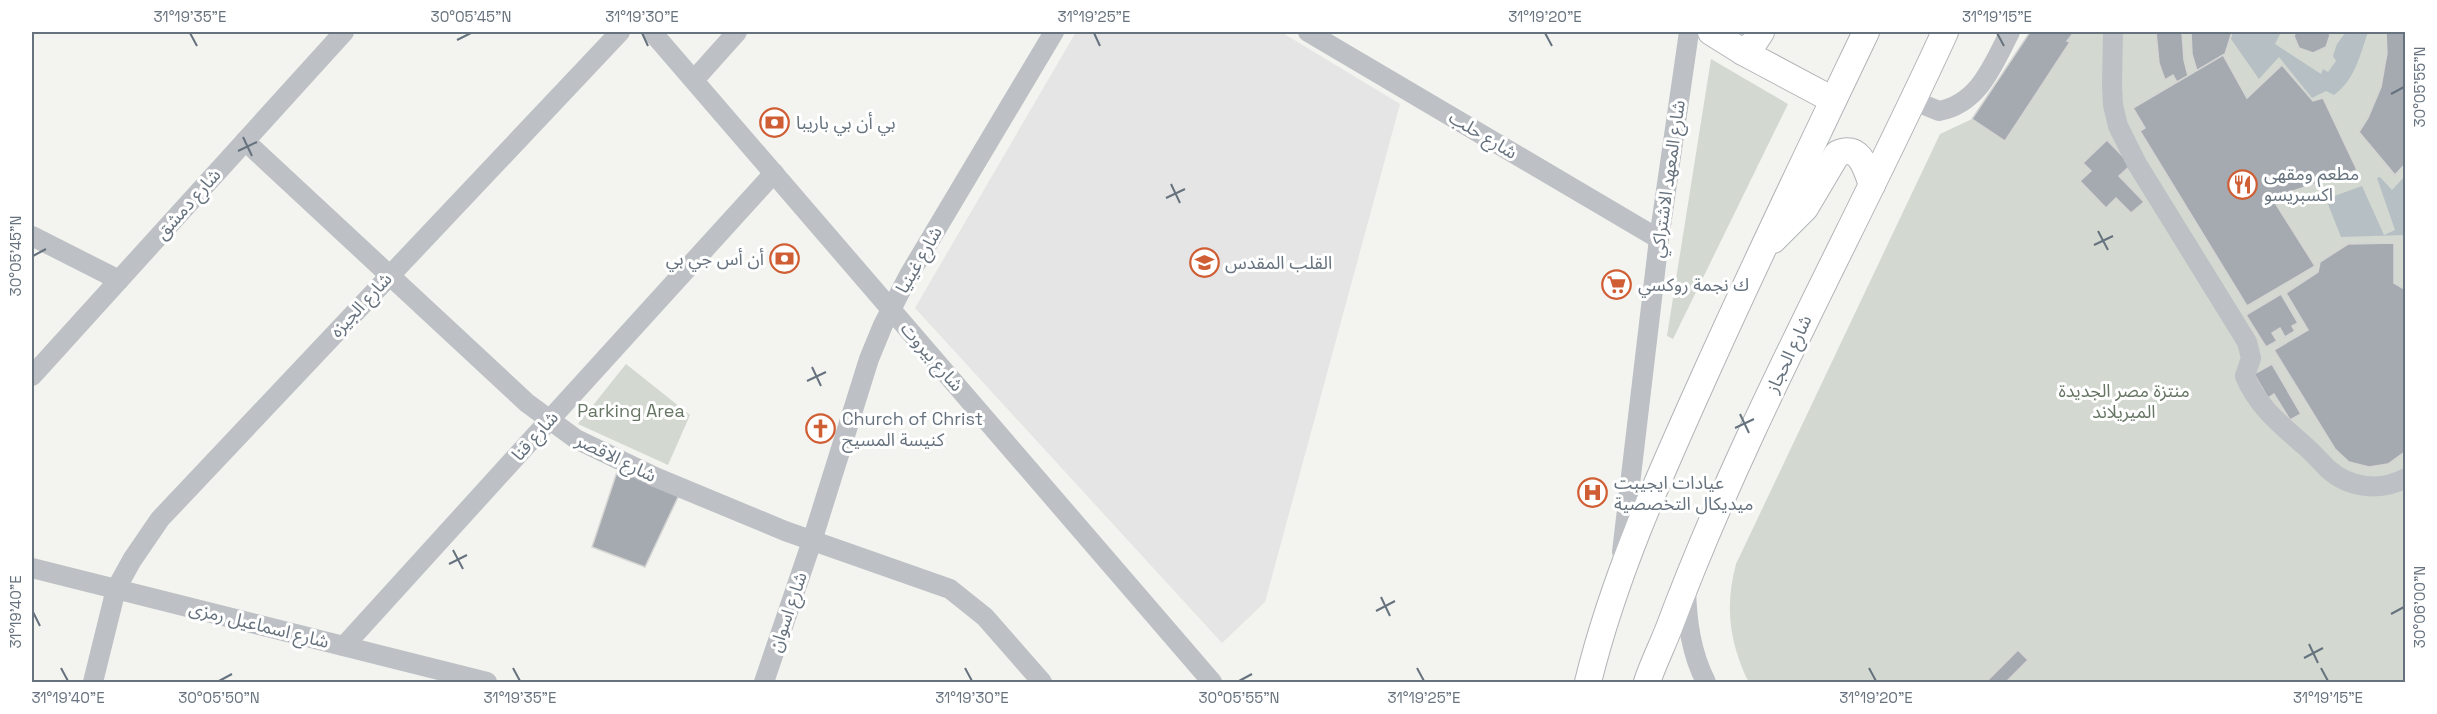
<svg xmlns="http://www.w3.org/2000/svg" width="2437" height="714" font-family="'Space Grotesk','Noto Sans Arabic',sans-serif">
<rect width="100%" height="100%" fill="#f3f4f0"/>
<polygon fill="#e4e5e4" points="1076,32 1281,32 1400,104 1265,602 1222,643 915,308"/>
<g fill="#d3d8d0">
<path d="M2030,32H2405V682H1749L1746,677C1729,639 1725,605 1736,564L1940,134L1972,119Z"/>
<polygon points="1711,59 1788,104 1673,339 1667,336"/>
<polygon points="626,364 690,415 668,465 578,424"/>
</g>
<g fill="#b6bfc4">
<path d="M2233,32H2281L2275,44L2321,74L2323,69L2328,72L2336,61L2333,56L2337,44L2346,32H2368C2360,55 2355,80 2334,95L2326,91L2312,98L2279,57L2259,79L2231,39Z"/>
<polygon points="2405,176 2405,235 2341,237 2326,199 2362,186 2384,235 2395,230 2377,178 2380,177 2392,190"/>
</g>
<g fill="#a4aab0" stroke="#d5d5d3" stroke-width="1.5">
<polygon points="2030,32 2074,32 2067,41 2070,42 2005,141 1972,119"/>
<polygon points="2156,32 2182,32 2184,60 2188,76 2177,82 2173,75 2165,80 2159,63"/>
<polygon points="2191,32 2232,32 2225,54 2197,71 2192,54"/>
<polygon points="2296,32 2328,32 2330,35 2326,47 2313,53 2299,48 2294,36"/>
<polygon points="2386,32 2406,32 2406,163 2395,175 2359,132 2368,118 2381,87 2387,53"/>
<polygon points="2223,55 2247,98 2282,65 2313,101 2323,98 2357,170 2272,198 2315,266 2247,306 2140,131 2145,128 2133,108"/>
<polygon points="2107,140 2131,165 2119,176 2144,202 2131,213 2116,198 2106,208 2080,181 2091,171 2083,163"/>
<polygon points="2394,243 2394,283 2406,290 2406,451 2388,464 2369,467 2349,462 2335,449 2274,350 2308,330 2286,293 2318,272 2320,262 2348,244"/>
<polygon points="2281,294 2298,323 2292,326 2295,331 2285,337 2280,328 2272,333 2277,341 2266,347 2246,315"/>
<polygon points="2272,364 2301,414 2290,420 2274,394 2268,398 2254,374"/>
<polygon points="619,466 679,495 645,567 592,547"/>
<polygon points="2018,650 2028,660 2006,682 1986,682"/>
</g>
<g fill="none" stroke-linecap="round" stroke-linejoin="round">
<defs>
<g id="major">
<polyline points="1711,32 1743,52 1833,100"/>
<polyline points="1743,52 1753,44 1761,32"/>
<path d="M1773,240L1805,208L1837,154C1860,143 1866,168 1872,185"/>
<path d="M1588,682C1614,576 1659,477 1704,377C1756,261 1811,147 1866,32"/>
<path d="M1647,682C1653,664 1662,646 1669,628C1746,422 1854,231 1945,32"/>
</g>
</defs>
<use href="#major" stroke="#b1b4b8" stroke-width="28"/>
<g stroke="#bdc0c4" stroke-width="20">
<polyline points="652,32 1212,682"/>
<polyline points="1308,32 1659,239"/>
<path d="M2113,32L2112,86L2113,105L2118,126L2137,164L2247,342L2251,358L2245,376C2257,406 2281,425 2305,446C2313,453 2320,461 2328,469C2349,488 2380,492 2406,478"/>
<polyline points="694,80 737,32"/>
<path d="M1912,100L1939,111C1980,103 1993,64 2010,32"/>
<polyline points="245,141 527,403 576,439 655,477 785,531 950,589 985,617 1042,682"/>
<polyline points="32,236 119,280"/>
<polyline points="32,376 344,32"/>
<polyline points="1622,552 1659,239 1689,32"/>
<polyline points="32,568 487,682"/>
<path d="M1686,589C1687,622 1691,653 1706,682"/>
<polyline points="344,646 774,173"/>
<polyline points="93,682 116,589 132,560 160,519 620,32"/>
<polyline points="764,682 812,541 869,359 883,325 909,275 1054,32"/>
</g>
<use href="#major" stroke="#fff" stroke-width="26"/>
</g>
<path fill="none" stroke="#66727e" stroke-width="2" d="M190,33L197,46M642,33L648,46M1094,33L1100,46M1545,33L1552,46M1997,33L2004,46M457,40L471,33M2391,94L2404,87M243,137L252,156M238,151L257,142M1171,184L1180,203M1166,198L1185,189M2098,231L2108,250M2094,245L2113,236M33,256L46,249M812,367L821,386M807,381L826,372M1740,414L1749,433M1735,428L1754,419M453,550L463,569M449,564L467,555M1381,597L1390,616M1376,611L1395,601M33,612L40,626M2391,614L2404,607M2309,644L2318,663M2304,658L2323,648M61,668L68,681M513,668L520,681M965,668L972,681M1417,668L1424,681M1869,668L1876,681M2321,668L2328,681M219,681L232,674M1239,681L1252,674"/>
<defs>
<symbol id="bank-ring" viewBox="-11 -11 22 22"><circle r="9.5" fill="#fff" stroke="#d05e34" stroke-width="1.5"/><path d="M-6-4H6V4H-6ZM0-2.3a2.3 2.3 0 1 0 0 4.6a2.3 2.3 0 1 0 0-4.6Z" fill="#d05e34"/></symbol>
<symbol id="restaurant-ring" viewBox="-11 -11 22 22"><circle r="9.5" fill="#fff" stroke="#d05e34" stroke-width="1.5"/><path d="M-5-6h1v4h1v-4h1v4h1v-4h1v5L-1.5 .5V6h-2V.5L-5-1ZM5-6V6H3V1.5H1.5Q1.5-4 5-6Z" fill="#d05e34"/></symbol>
<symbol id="school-ring" viewBox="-11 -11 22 22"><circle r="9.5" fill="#fff" stroke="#d05e34" stroke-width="1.5"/><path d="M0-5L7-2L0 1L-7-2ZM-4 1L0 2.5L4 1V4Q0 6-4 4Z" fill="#d05e34"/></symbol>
<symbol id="supermarket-ring" viewBox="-11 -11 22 22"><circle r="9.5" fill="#fff" stroke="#d05e34" stroke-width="1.5"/><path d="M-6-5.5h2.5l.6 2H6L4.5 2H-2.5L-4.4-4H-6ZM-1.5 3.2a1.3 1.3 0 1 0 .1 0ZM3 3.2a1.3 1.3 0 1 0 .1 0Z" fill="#d05e34"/></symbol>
<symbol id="church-ring" viewBox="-11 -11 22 22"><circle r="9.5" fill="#fff" stroke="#d05e34" stroke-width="1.5"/><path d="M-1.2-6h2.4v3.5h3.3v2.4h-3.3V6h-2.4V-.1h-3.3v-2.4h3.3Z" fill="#d05e34"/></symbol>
<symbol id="hospital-ring" viewBox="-11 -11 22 22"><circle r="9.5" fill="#fff" stroke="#d05e34" stroke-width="1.5"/><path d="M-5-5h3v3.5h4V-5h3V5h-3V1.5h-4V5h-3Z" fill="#d05e34"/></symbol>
</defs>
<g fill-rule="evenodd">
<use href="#bank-ring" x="758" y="106" width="33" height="33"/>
<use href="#restaurant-ring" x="2226" y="168" width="33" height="33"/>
<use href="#bank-ring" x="768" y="242" width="33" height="33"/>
<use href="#school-ring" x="1188" y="246" width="33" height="33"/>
<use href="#supermarket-ring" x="1600" y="268" width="33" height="33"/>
<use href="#church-ring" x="804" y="412" width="33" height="33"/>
<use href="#hospital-ring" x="1576" y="476" width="33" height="33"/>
</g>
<g text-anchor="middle" stroke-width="6" stroke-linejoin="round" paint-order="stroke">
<g font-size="18" fill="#66727e" stroke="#fff" text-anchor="start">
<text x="796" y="129">بي أن بي باريبا</text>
<text x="2264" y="180">مطعم ومقهى<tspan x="2264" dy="21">اكسبريسو</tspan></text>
<text x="764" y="265" text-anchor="end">أن أس جي بي</text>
<text x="1225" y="269">القلب المقدس</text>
<text x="1638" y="291">ك نجمة روكسي</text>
<text x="842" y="425">Church of Christ<tspan x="842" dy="21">كنيسة المسيح</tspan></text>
<text x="1614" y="489">عيادات ايجيبت<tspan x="1614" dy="21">ميديكال التخصصية</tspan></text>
</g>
<g font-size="18" fill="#66727e" stroke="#fff">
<text transform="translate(1483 135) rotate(31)" y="6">شارع حلب</text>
<text transform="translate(1668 179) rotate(-82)" y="6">شارع المعهد الاشتراكي</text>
<text transform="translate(188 204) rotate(-48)" y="6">شارع دمشق</text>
<text transform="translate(919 260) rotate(-60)" y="6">شارع غينيا</text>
<text transform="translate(361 305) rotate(-47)" y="6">شارع الجيزه</text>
<text transform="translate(1789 354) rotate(-65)" y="6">شارع الحجاز</text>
<text transform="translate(932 357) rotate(49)" y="6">شارع بيروت</text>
<text transform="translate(535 436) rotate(-48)" y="6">شارع قنا</text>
<text transform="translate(616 458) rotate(26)" y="6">شارع الاقصر</text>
<text transform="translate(788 612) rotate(-71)" y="6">شارع اسوان</text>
<text transform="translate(259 625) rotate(14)" y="6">شارع اسماعيل رمزى</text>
</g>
<g font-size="18" fill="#677664" stroke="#fff">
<text x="2124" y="397">منتزة مصر الجديدة<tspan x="2124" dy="21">الميريلاند</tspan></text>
<text x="631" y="417">Parking Area</text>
</g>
</g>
<rect width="2437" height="714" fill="none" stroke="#ffffff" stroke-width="66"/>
<rect x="33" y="33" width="2371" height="648" fill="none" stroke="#66727e" stroke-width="2"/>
<g font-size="15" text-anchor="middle" fill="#66727e">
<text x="190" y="22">31°19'35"E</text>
<text x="471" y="22">30°05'45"N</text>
<text x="642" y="22">31°19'30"E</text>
<text x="1094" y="22">31°19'25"E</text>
<text x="1545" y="22">31°19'20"E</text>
<text x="1997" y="22">31°19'15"E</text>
<text transform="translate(2420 87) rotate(-90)" y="5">30°05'55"N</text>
<text transform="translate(16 256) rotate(-90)" y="5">30°05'45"N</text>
<text transform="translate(2420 607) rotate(-90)" y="5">30°06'00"N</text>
<text transform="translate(16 612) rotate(-90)" y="5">31°19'40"E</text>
<text x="68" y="703">31°19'40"E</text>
<text x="219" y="703">30°05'50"N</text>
<text x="520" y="703">31°19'35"E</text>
<text x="972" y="703">31°19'30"E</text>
<text x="1239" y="703">30°05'55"N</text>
<text x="1424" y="703">31°19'25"E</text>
<text x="1876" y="703">31°19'20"E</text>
<text x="2328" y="703">31°19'15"E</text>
</g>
</svg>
